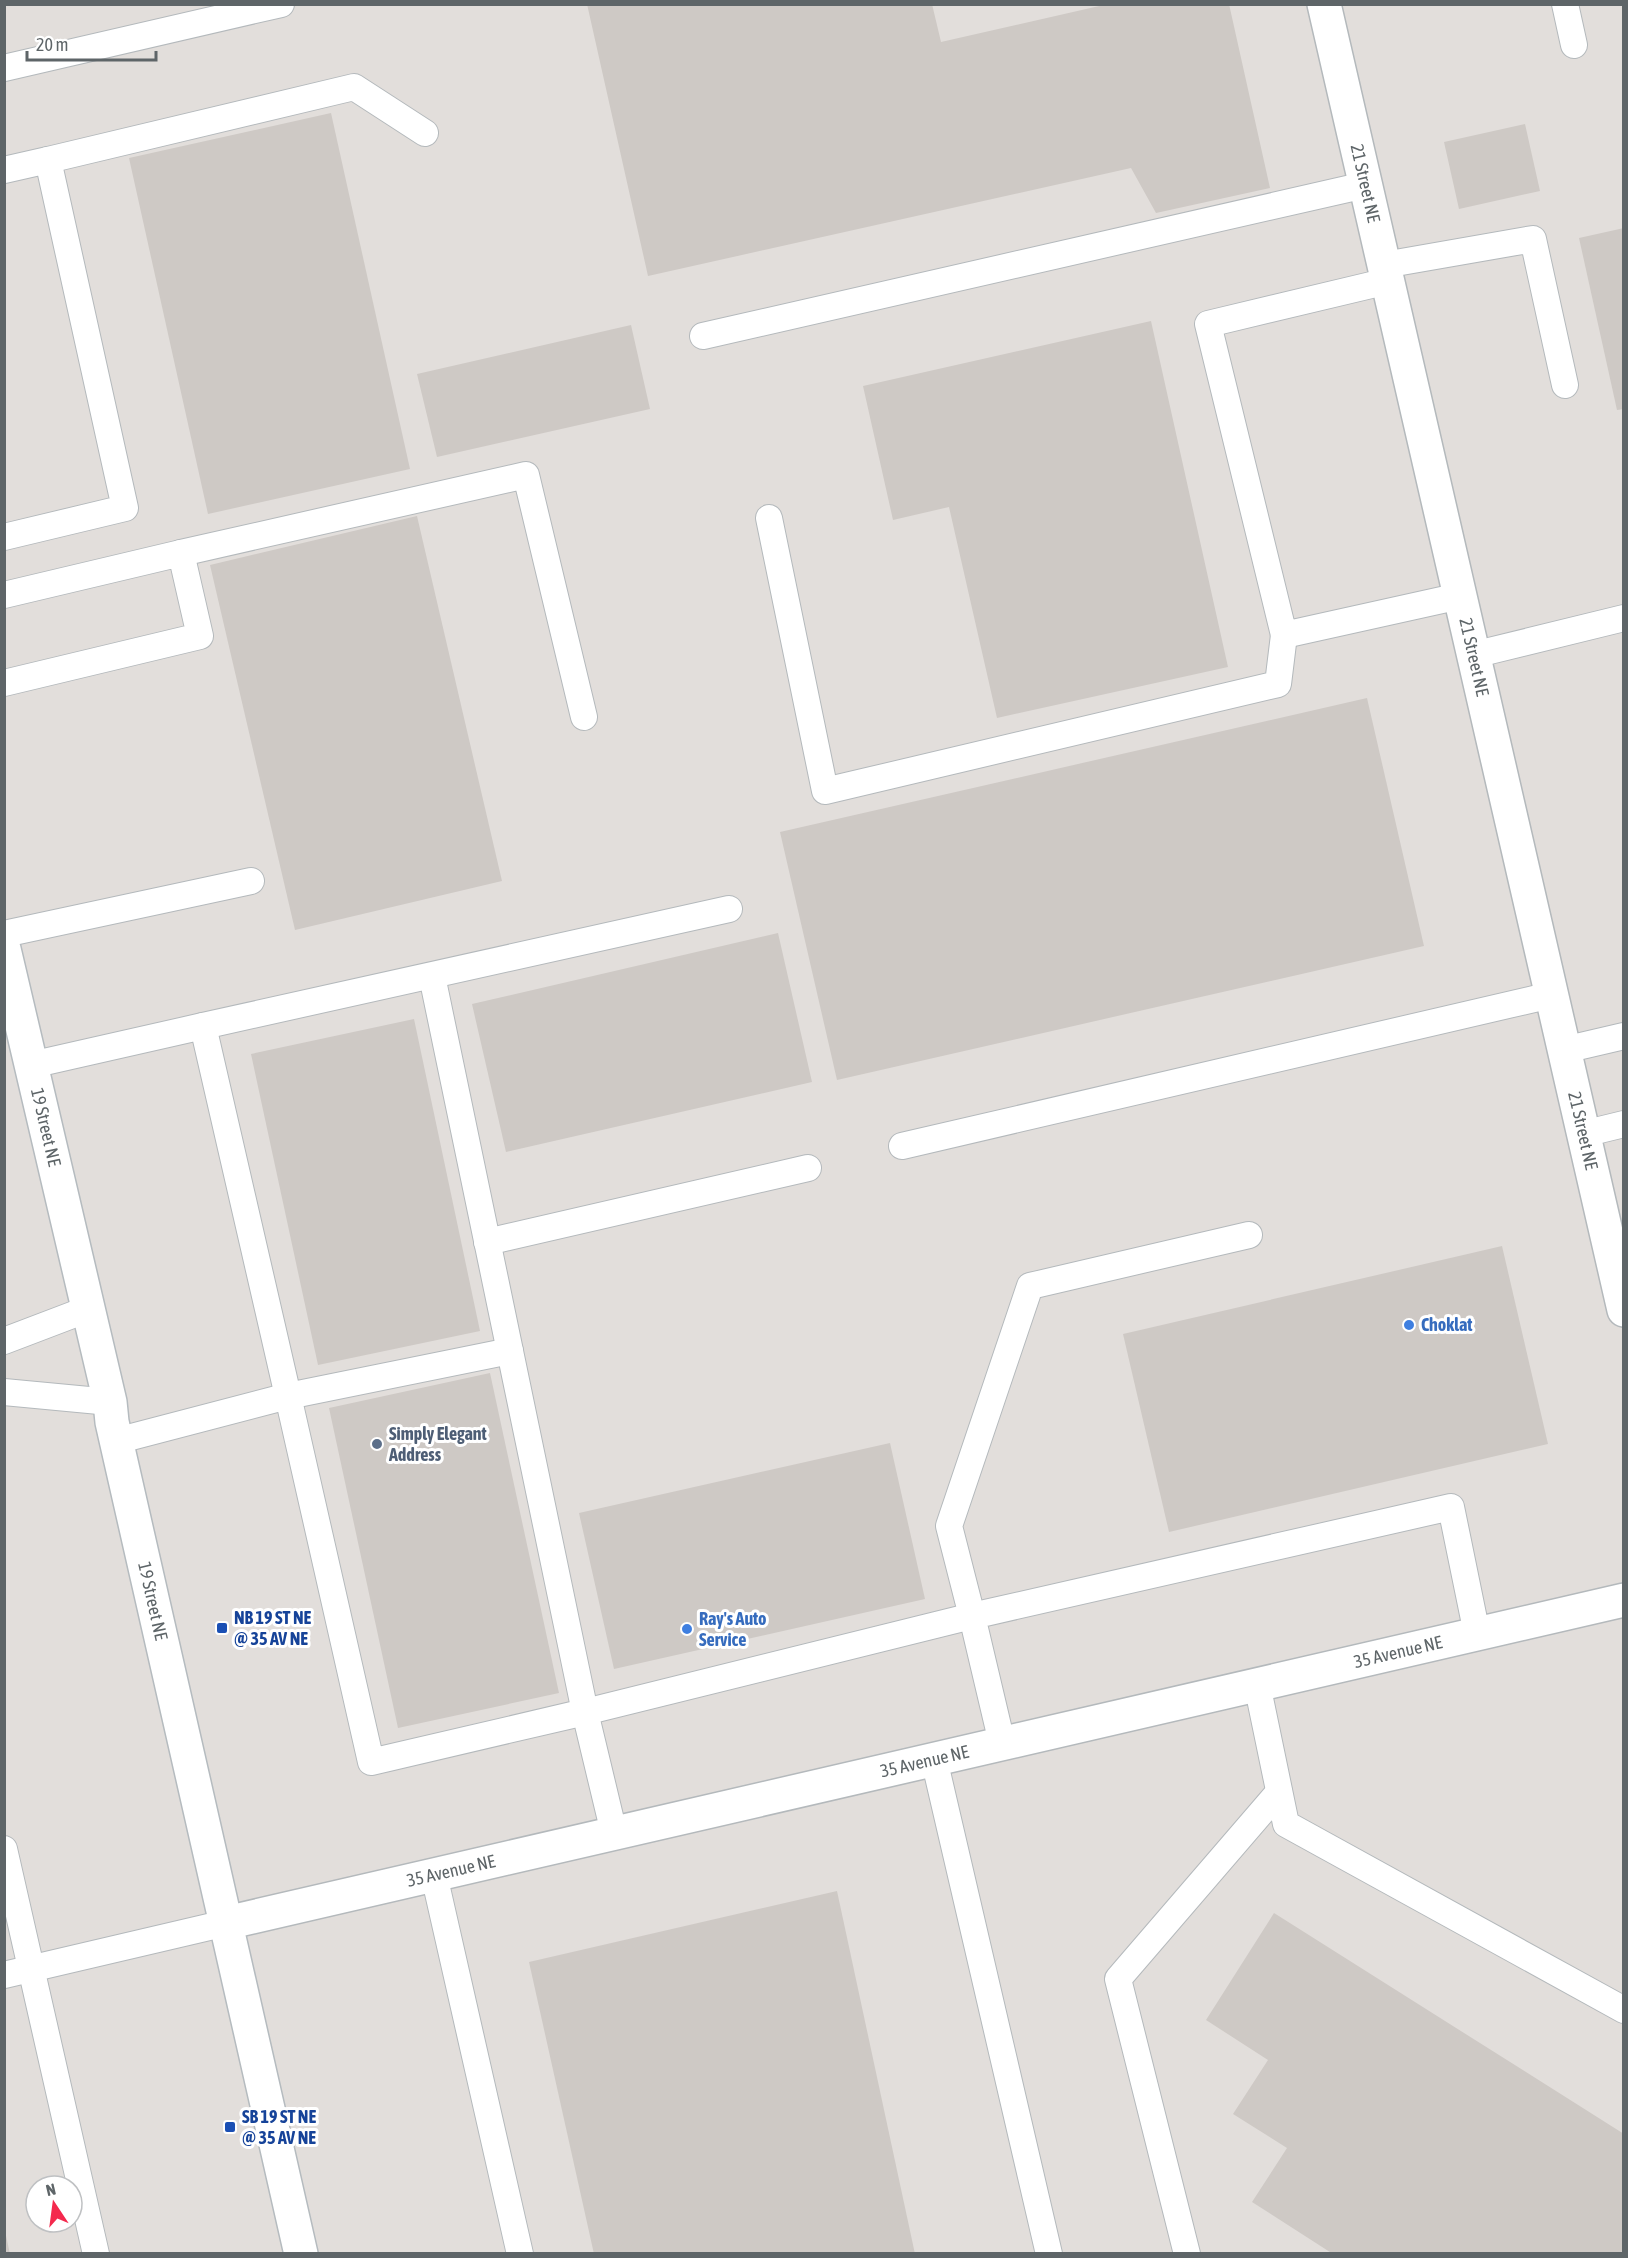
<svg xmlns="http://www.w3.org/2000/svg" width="1628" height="2258" font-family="'Asap Condensed',sans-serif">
<rect width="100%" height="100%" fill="#f1ece7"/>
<path fill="#e2dedb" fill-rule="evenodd" d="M5,5H1623V2253L5,2254ZM36,2186H72V2222H36Z"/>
<g fill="#cec9c5">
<polygon points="587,4 932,4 941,42 1108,4 1229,4 1270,188 1156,213 1131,168 648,276"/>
<polygon points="331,113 410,469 208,514 129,158"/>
<polygon points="1525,124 1540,191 1459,209 1444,142"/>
<polygon points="1624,228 1624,409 1617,410 1579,238"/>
<polygon points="1151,321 1228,667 997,718 949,507 893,520 863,386"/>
<polygon points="631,325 650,409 437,457 417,374"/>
<polygon points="417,516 502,881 295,930 210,565"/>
<polygon points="1367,698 1424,946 837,1080 780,832"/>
<polygon points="778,933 812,1082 506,1152 472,1004"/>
<polygon points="414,1019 480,1331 318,1365 251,1054"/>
<polygon points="1502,1246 1548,1444 1169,1532 1123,1334"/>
<polygon points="490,1373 559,1693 398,1728 329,1408"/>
<polygon points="890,1443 925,1599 614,1669 579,1513"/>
<polygon points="837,1891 915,2254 594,2254 529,1962"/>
<polygon points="1274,1913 1624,2134 1624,2254 1333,2254 1252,2202 1287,2148 1233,2114 1268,2060 1206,2020"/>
<polygon points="4,2231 5,2231 10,2254 4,2254"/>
</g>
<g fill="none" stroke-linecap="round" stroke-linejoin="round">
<defs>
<g id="lane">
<polyline points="1565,4 1574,45"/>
<polyline points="4,68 281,4"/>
<polyline points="48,160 354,87 425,133"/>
<polyline points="4,170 48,160 125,508 4,537"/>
<polyline points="1384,265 1533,239 1565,385"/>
<polyline points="1388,281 1208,324 1284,635 1460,596"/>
<polyline points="703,336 1365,185"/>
<polyline points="769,518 825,791 1278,684 1284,635"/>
<polyline points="181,553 526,475 584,717"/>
<polyline points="4,595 181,553 200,636 4,683"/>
<polyline points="1473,655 1624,618"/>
<polyline points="4,934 251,881"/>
<polyline points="203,1026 729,909"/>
<polyline points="1564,1050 1624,1036"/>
<polyline points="31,1065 203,1026 288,1396 510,1351"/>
<polyline points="1583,1134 1624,1124"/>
<polyline points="902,1146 1551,995"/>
<polyline points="487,1242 808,1168"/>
<polyline points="4,1341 88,1309"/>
<polyline points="4,1392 110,1402"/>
<polyline points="116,1441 288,1396 371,1762 585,1712 432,976"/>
<polyline points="1257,1684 1286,1824 1624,2010"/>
<polyline points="1002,1743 972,1616 1451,1507 1477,1634"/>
<polyline points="934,1759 1049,2254"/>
<polyline points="614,1833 585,1712 972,1616 949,1526 1030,1286 1249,1235"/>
<polyline points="4,1849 96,2254"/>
<polyline points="434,1875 520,2254"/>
<polyline points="4,1975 226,1923"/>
<polyline points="1187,2254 1118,1979 1279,1792"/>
</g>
<g id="street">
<path id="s1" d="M1324,4L1624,1310"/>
<path id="s2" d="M226,1923L1624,1600"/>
</g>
<g id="secondary">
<path id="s3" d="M4,949L110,1402L112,1422L301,2254"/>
</g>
</defs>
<use href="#lane" stroke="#b4b9bc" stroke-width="28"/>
<use href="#street" stroke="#b4b9bc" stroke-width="36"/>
<use href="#secondary" stroke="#b5bbbf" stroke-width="36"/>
<use href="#lane" stroke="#fff" stroke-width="26"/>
<use href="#street" stroke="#fff" stroke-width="33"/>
<use href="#secondary" stroke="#fff" stroke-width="33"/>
</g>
<g fill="#3f7fe0" stroke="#fff" stroke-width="2">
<circle cx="1409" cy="1325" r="6"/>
<circle cx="687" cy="1629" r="6"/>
</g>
<circle fill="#5c6f8a" stroke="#fff" stroke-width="2" cx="377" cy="1444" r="6"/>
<g fill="#1a4fb4" stroke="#fff" stroke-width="2">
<rect x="216" y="1622" width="12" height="12" rx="3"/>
<rect x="224" y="2121" width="12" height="12" rx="3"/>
</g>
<g text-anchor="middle" stroke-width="6" stroke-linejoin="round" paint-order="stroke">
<g font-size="18" fill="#5e6568" stroke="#fff">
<text dy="6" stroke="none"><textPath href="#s1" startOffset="184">21 Street NE</textPath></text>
<text dy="6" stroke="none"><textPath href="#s1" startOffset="670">21 Street NE</textPath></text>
<text dy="6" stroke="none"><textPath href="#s3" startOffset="183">19 Street NE</textPath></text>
<text dy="6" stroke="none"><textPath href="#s1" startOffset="1156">21 Street NE</textPath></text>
<text dy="6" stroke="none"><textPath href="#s3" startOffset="669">19 Street NE</textPath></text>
<text dy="6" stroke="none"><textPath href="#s2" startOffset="1203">35 Avenue NE</textPath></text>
<text dy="6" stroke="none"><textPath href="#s2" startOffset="717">35 Avenue NE</textPath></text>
<text dy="6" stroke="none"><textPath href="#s2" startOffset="231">35 Avenue NE</textPath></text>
</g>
<g font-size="18" font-weight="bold" fill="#366cbe" stroke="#fff" text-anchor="start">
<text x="1421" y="1331">Choklat</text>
<text x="699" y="1625">Ray's Auto<tspan x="699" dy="21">Service</tspan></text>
</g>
<g font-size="18" font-weight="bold" fill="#4e5e75" stroke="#fff" text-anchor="start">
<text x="389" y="1440">Simply Elegant<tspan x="389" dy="21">Address</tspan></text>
</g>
<g font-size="18" font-weight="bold" fill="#164399" stroke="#fff" text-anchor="start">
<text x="234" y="1624">NB 19 ST NE<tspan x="234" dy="21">@ 35 AV NE</tspan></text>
<text x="242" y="2123">SB 19 ST NE<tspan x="242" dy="21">@ 35 AV NE</tspan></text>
</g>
</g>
<rect width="1628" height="2258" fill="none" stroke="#5e6568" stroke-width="12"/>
<g transform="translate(54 2204) rotate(347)"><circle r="28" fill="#ffffff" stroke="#bfc1c3" stroke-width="1.5"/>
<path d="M0-4.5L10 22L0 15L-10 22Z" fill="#f4294d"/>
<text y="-9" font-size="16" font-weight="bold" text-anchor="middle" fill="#5e6568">N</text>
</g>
<path d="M27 51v9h129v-9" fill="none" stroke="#5e6568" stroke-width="3"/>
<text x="36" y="51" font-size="18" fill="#5e6568" stroke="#ffffff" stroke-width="4.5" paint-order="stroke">20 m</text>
</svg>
